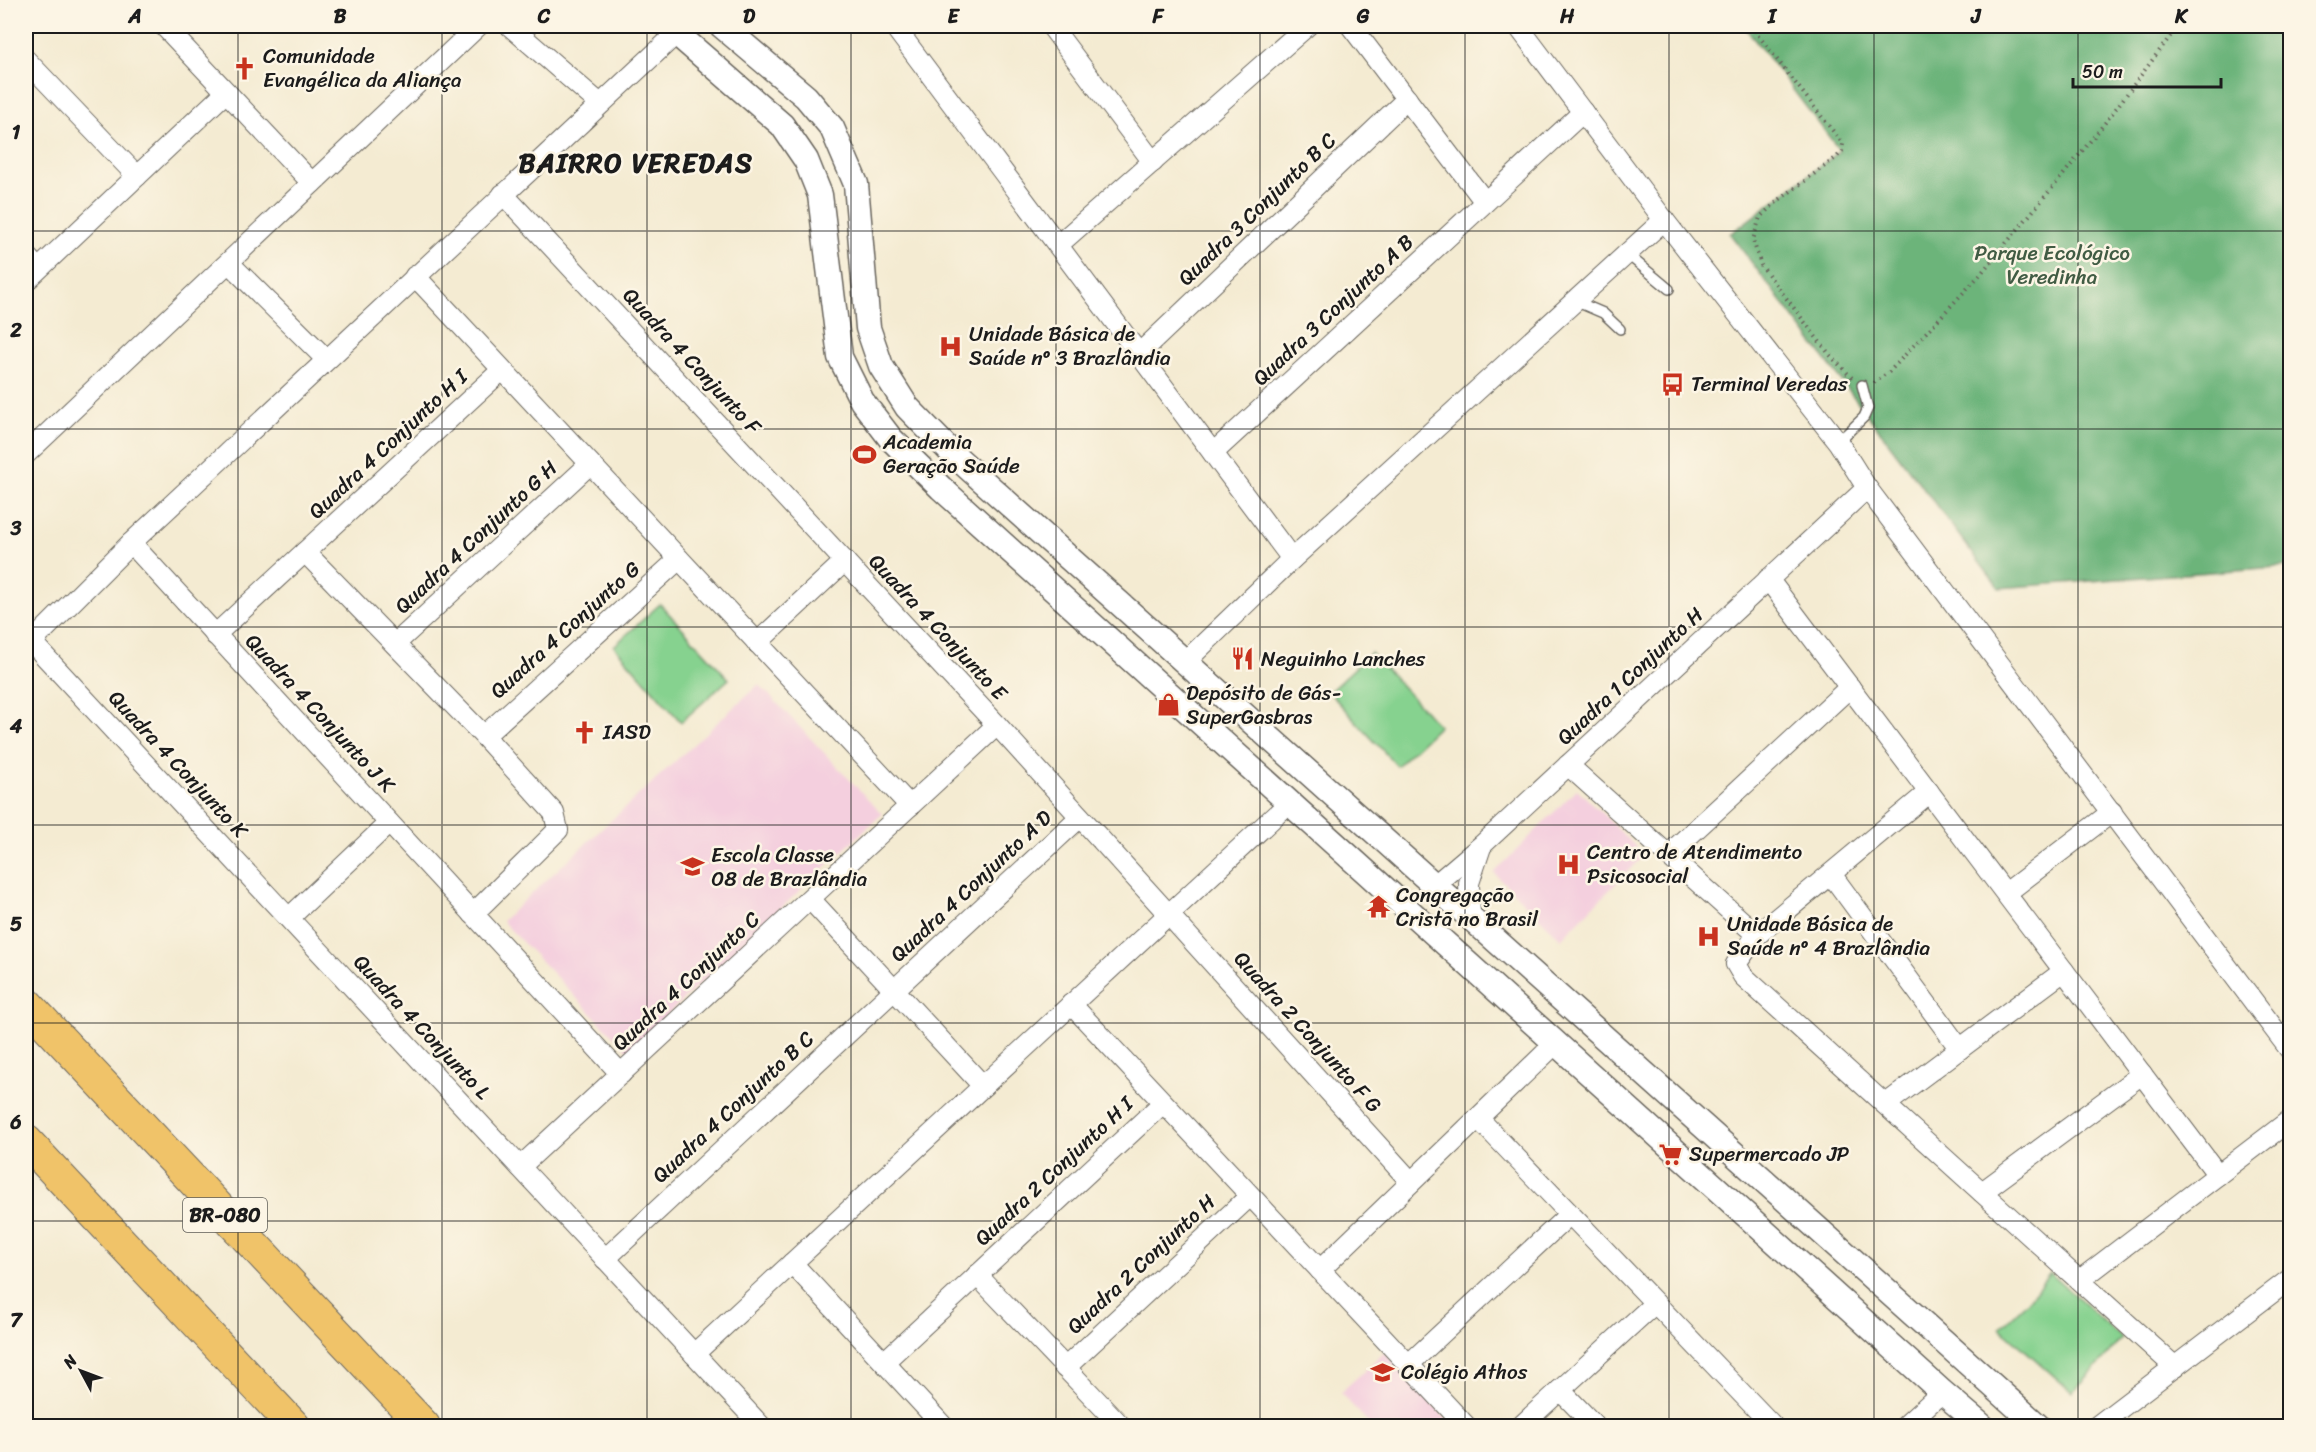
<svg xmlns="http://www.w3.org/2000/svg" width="2316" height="1452" font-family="Sriracha,sans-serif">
<rect width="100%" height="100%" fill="#fcf5e5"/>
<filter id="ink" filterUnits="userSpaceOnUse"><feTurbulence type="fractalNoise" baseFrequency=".0167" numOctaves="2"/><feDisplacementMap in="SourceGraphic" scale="12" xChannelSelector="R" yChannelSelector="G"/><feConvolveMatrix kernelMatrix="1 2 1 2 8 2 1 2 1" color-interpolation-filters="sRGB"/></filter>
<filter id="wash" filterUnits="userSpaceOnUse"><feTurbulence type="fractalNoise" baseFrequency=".008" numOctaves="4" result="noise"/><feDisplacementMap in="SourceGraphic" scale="24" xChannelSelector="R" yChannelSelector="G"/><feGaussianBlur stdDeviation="1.35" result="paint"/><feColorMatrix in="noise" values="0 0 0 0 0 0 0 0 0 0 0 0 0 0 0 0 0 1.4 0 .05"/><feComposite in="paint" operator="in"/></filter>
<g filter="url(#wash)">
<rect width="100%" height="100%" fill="#f4ebd2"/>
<g fill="#f4cfde">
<polygon points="759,684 882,814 628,1051 502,921"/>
<polygon points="1577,789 1644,855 1561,939 1494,873"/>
<polygon points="1385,1352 1453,1426 1372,1426 1340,1393"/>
</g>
<g fill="#86d28f" stroke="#517756" stroke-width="1.5">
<polygon points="660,604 729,679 681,722 614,646"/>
<polygon points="1371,653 1439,726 1397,766 1329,692"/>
<polygon points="2050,1273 2122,1338 2098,1366 2072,1392 2000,1328 2028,1301"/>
</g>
<polygon fill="#6cb47a" stroke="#44684b" stroke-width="1.5" points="1744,26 2290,26 2290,566 1999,588 1730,234 1840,151"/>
</g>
<g filter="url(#ink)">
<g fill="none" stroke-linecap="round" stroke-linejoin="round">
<defs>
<g id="service">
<polyline points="1627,254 1669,289"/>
<polyline points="1575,301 1603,313 1620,329"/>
<polyline points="1838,442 1864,417 1868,408 1862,385"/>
</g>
<g id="minor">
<polyline points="164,26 312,183"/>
<polyline points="510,26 600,104"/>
<polyline points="894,26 1292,559"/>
<polyline points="1051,26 1153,162"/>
<polyline points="1351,26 1485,202"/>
<polyline points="1518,26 1664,220 1838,442 1867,488 2290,1050"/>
<polyline points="26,60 137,176"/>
<polyline points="503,194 997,725 1411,1182"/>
<polyline points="1058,245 1307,26"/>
<polyline points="26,256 38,269"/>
<polyline points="229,263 326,359"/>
<polyline points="415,276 910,806"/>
<polyline points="26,281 226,92"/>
<polyline points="1139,354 1407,99"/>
<polyline points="1213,453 1583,112"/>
<polyline points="26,454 478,26"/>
<polyline points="131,543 621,1074"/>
<polyline points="305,552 484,736 554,813 558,830 473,914"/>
<polyline points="1768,579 2218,1175"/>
<polyline points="215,635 502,370"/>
<polyline points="26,636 761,1426"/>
<polyline points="757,643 845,561"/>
<polyline points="395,644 590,464"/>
<polyline points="26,648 131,543 677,33"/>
<polyline points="1185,662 1292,559 1664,220"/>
<polyline points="484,736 679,559"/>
<polyline points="1568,765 1757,935"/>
<polyline points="1929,792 1757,935 1736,964 1743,976 2175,1367"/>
<polyline points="1668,855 1850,687"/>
<polyline points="1831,874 1960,1049"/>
<polyline points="1435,885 1482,845 1867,488"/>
<polyline points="2006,893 2112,812"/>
<polyline points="810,899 983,1086"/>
<polyline points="1470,917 1469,883 1481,847"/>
<polyline points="289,918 389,823"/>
<polyline points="1071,1004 1466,1426"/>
<polyline points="1886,1104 2064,971"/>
<polyline points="1478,1118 1773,1426"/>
<polyline points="520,1167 997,725"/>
<polyline points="1982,1192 2142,1074"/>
<polyline points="605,1259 1080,817"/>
<polyline points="792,1263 943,1426"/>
<polyline points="1320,1270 1556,1043"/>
<polyline points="977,1275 1121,1426"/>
<polyline points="2080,1280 2290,1120"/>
<polyline points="694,1354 1290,802"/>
<polyline points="884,1362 1163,1103"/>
<polyline points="1408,1365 1570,1214"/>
<polyline points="1065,1368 1250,1196"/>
<polyline points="1560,1390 1595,1426"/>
<polyline points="1521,1426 1654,1304"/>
<polyline points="1905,1426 1942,1392"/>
<polyline points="2097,1426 2290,1279"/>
</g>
<g id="tertiary">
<polyline points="668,26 782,125 806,160 820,195 840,357 862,401 891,439 941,488 1942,1392 1982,1426"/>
<polyline points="722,26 806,97 832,128 856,184 868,328 881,366 907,407 954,455 2038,1426"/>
</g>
<g id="trunk">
<polyline points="26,1003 424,1426"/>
<polyline points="26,1141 294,1426"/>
</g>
</defs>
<use href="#service" stroke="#68645c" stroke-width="12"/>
<use href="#minor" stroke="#68645c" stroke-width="22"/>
<use href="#tertiary" stroke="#68645c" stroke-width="27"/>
<use href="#trunk" stroke="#68645c" stroke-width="34"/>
<g stroke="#68645c" stroke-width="4" stroke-dasharray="1.5 4.5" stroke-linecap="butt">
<polyline points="1751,26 1843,144 1842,151 1837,157 1779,200 1760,217 1753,240 1761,265 1829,354 1852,378"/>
<polyline points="1874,383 1889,372 1978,277 2063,175 2108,119 2178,26"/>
</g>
<use href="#service" stroke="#fff" stroke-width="9"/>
<use href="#minor" stroke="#fff" stroke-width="20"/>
<use href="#tertiary" stroke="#fff" stroke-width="24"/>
<use href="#trunk" stroke="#f0c369" stroke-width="32"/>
</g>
</g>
<path fill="none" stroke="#1c1c1c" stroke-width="1.5" stroke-opacity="0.55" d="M238,26V1426M442,26V1426M647,26V1426M851,26V1426M1056,26V1426M1260,26V1426M1465,26V1426M1669,26V1426M1874,26V1426M2078,26V1426M26,231H2290M26,429H2290M26,627H2290M26,825H2290M26,1023H2290M26,1221H2290"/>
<defs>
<symbol id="church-bare" viewBox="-9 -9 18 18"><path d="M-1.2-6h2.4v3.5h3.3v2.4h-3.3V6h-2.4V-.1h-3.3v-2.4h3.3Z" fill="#c8321e" stroke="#fcf5e5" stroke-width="2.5" paint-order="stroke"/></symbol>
<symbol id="hospital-bare" viewBox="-9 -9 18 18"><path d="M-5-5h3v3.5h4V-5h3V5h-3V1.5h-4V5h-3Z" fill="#c8321e" stroke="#fcf5e5" stroke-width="2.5" paint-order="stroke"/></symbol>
<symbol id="bus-bare" viewBox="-9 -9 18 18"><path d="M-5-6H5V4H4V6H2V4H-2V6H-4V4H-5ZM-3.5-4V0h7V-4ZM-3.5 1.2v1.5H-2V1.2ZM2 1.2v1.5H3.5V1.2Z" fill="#c8321e" stroke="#fcf5e5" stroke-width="2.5" paint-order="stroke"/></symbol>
<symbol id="stadium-bare" viewBox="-9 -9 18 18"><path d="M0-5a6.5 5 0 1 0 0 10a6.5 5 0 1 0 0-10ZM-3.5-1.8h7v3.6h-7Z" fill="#c8321e" stroke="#fcf5e5" stroke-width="2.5" paint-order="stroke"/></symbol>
<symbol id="restaurant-bare" viewBox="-9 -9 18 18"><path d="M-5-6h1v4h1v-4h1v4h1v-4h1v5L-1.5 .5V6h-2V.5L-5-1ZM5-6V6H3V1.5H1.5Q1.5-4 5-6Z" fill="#c8321e" stroke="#fcf5e5" stroke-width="2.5" paint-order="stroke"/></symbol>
<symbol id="shop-bare" viewBox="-9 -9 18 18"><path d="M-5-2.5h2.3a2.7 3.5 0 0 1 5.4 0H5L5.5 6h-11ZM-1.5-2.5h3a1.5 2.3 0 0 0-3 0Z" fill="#c8321e" stroke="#fcf5e5" stroke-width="2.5" paint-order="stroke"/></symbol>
<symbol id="school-bare" viewBox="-9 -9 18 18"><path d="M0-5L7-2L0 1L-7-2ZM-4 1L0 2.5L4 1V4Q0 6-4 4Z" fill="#c8321e" stroke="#fcf5e5" stroke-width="2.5" paint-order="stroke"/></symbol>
<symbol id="temple-bare" viewBox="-9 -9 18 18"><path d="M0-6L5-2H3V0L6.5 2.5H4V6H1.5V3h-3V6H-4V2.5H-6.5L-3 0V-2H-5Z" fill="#c8321e" stroke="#fcf5e5" stroke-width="2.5" paint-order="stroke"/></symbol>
<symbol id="supermarket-bare" viewBox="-9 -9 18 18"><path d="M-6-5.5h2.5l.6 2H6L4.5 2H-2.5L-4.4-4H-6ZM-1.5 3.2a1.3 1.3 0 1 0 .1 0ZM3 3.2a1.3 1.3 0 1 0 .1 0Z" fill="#c8321e" stroke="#fcf5e5" stroke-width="2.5" paint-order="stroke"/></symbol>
</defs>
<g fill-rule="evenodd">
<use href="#church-bare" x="228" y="52" width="33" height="33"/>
<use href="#hospital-bare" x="934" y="330" width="33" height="33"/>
<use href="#bus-bare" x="1656" y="368" width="33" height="33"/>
<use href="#stadium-bare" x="848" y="438" width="33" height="33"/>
<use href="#restaurant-bare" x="1226" y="642" width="33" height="33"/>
<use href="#shop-bare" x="1152" y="688" width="33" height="33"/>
<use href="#church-bare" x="568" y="716" width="33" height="33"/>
<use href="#hospital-bare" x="1552" y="848" width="33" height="33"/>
<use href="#school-bare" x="676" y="850" width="33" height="33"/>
<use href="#temple-bare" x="1362" y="890" width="33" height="33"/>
<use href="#hospital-bare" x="1692" y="920" width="33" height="33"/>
<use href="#supermarket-bare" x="1654" y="1138" width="33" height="33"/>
<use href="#school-bare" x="1366" y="1356" width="33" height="33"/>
</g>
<g text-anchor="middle" stroke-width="5" stroke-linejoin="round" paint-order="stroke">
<rect fill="#fcf5e5" stroke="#5f5d58" stroke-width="1.5" x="183" y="1198" width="84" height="34" rx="4.5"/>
<g font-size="20" font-weight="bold" fill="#1c1c1c">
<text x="225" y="1222">BR-080</text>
</g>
<g font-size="21" fill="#1c1c1c" stroke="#fcf5e5" text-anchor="start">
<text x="263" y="63">Comunidade<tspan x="263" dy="24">Evangélica da Aliança</tspan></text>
<text x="969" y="341">Unidade Básica de<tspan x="969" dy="24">Saúde nº 3 Brazlândia</tspan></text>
<text x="1691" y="391">Terminal Veredas</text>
<text x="883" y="449">Academia<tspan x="883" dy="24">Geração Saúde</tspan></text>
<text x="1261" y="666">Neguinho Lanches</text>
<text x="1186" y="700">Depósito de Gás-<tspan x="1186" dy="24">SuperGasbras</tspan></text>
<text x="603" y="739">IASD</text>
<text x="1587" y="859">Centro de Atendimento<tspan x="1587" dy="24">Psicosocial</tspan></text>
<text x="711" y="862">Escola Classe<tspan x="711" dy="24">08 de Brazlândia</tspan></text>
<text x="1396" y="902">Congregação<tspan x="1396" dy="24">Cristã no Brasil</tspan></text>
<text x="1727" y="931">Unidade Básica de<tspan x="1727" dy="24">Saúde nº 4 Brazlândia</tspan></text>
<text x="1689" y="1161">Supermercado JP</text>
<text x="1401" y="1379">Colégio Athos</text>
</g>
<g font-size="21" fill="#1c1c1c" stroke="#fcf5e5">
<text transform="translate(1257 209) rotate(-44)" y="7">Quadra 3 Conjunto B C</text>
<text transform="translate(1333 310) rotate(-43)" y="7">Quadra 3 Conjunto A B</text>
<text transform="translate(692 361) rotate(47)" y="7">Quadra 4 Conjunto F</text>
<text transform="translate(388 444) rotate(-43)" y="7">Quadra 4 Conjunto H I</text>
<text transform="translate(476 537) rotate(-43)" y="7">Quadra 4 Conjunto G H</text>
<text transform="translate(938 627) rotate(47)" y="7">Quadra 4 Conjunto E</text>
<text transform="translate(565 630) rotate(-42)" y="7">Quadra 4 Conjunto G</text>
<text transform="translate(1630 676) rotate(-43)" y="7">Quadra 1 Conjunto H</text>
<text transform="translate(320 713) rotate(47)" y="7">Quadra 4 Conjunto J K</text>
<text transform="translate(178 764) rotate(47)" y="7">Quadra 4 Conjunto K</text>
<text transform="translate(971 886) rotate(-43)" y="7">Quadra 4 Conjunto A D</text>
<text transform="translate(686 981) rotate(-43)" y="7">Quadra 4 Conjunto C</text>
<text transform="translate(422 1027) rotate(47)" y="7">Quadra 4 Conjunto L</text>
<text transform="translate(1308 1032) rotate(48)" y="7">Quadra 2 Conjunto F G</text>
<text transform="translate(733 1107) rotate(-43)" y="7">Quadra 4 Conjunto B C</text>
<text transform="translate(1054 1171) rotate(-43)" y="7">Quadra 2 Conjunto H I</text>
<text transform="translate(1141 1264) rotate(-43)" y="7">Quadra 2 Conjunto H</text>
</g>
<g font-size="21" fill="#415c44" stroke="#fcf5e5">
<text x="2052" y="260">Parque Ecológico<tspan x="2052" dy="24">Veredinha</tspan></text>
</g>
<g font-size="27" font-weight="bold" letter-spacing="1.5" fill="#1c1c1c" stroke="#fcf5e5">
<text x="636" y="172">BAIRRO VEREDAS</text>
</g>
</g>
<rect width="2316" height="1452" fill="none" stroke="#fcf5e5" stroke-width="66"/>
<g transform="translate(81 1371) rotate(311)" stroke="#fcf5e5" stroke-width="4.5" paint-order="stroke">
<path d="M0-4.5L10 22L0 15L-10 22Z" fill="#1c1c1c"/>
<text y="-9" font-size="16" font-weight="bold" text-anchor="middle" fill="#1c1c1c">N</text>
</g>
<path d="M2073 78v9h148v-9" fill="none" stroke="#1c1c1c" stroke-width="3"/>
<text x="2082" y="78" font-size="18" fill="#1c1c1c" stroke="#fcf5e5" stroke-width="4.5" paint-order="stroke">50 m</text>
<rect x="33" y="33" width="2250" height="1386" fill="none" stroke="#1c1c1c" stroke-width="2"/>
<g font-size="20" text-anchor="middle" font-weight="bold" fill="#1c1c1c">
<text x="135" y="23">A</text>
<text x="340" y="23">B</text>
<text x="544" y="23">C</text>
<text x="749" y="23">D</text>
<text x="953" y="23">E</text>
<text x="1158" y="23">F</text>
<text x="1363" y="23">G</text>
<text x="1567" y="23">H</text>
<text x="1772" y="23">I</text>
<text x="1976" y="23">J</text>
<text x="2181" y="23">K</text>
<text x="16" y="139">1</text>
<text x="16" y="337">2</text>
<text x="16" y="535">3</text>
<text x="16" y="733">4</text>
<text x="16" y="931">5</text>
<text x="16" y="1129">6</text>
<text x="16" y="1327">7</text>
</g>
</svg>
